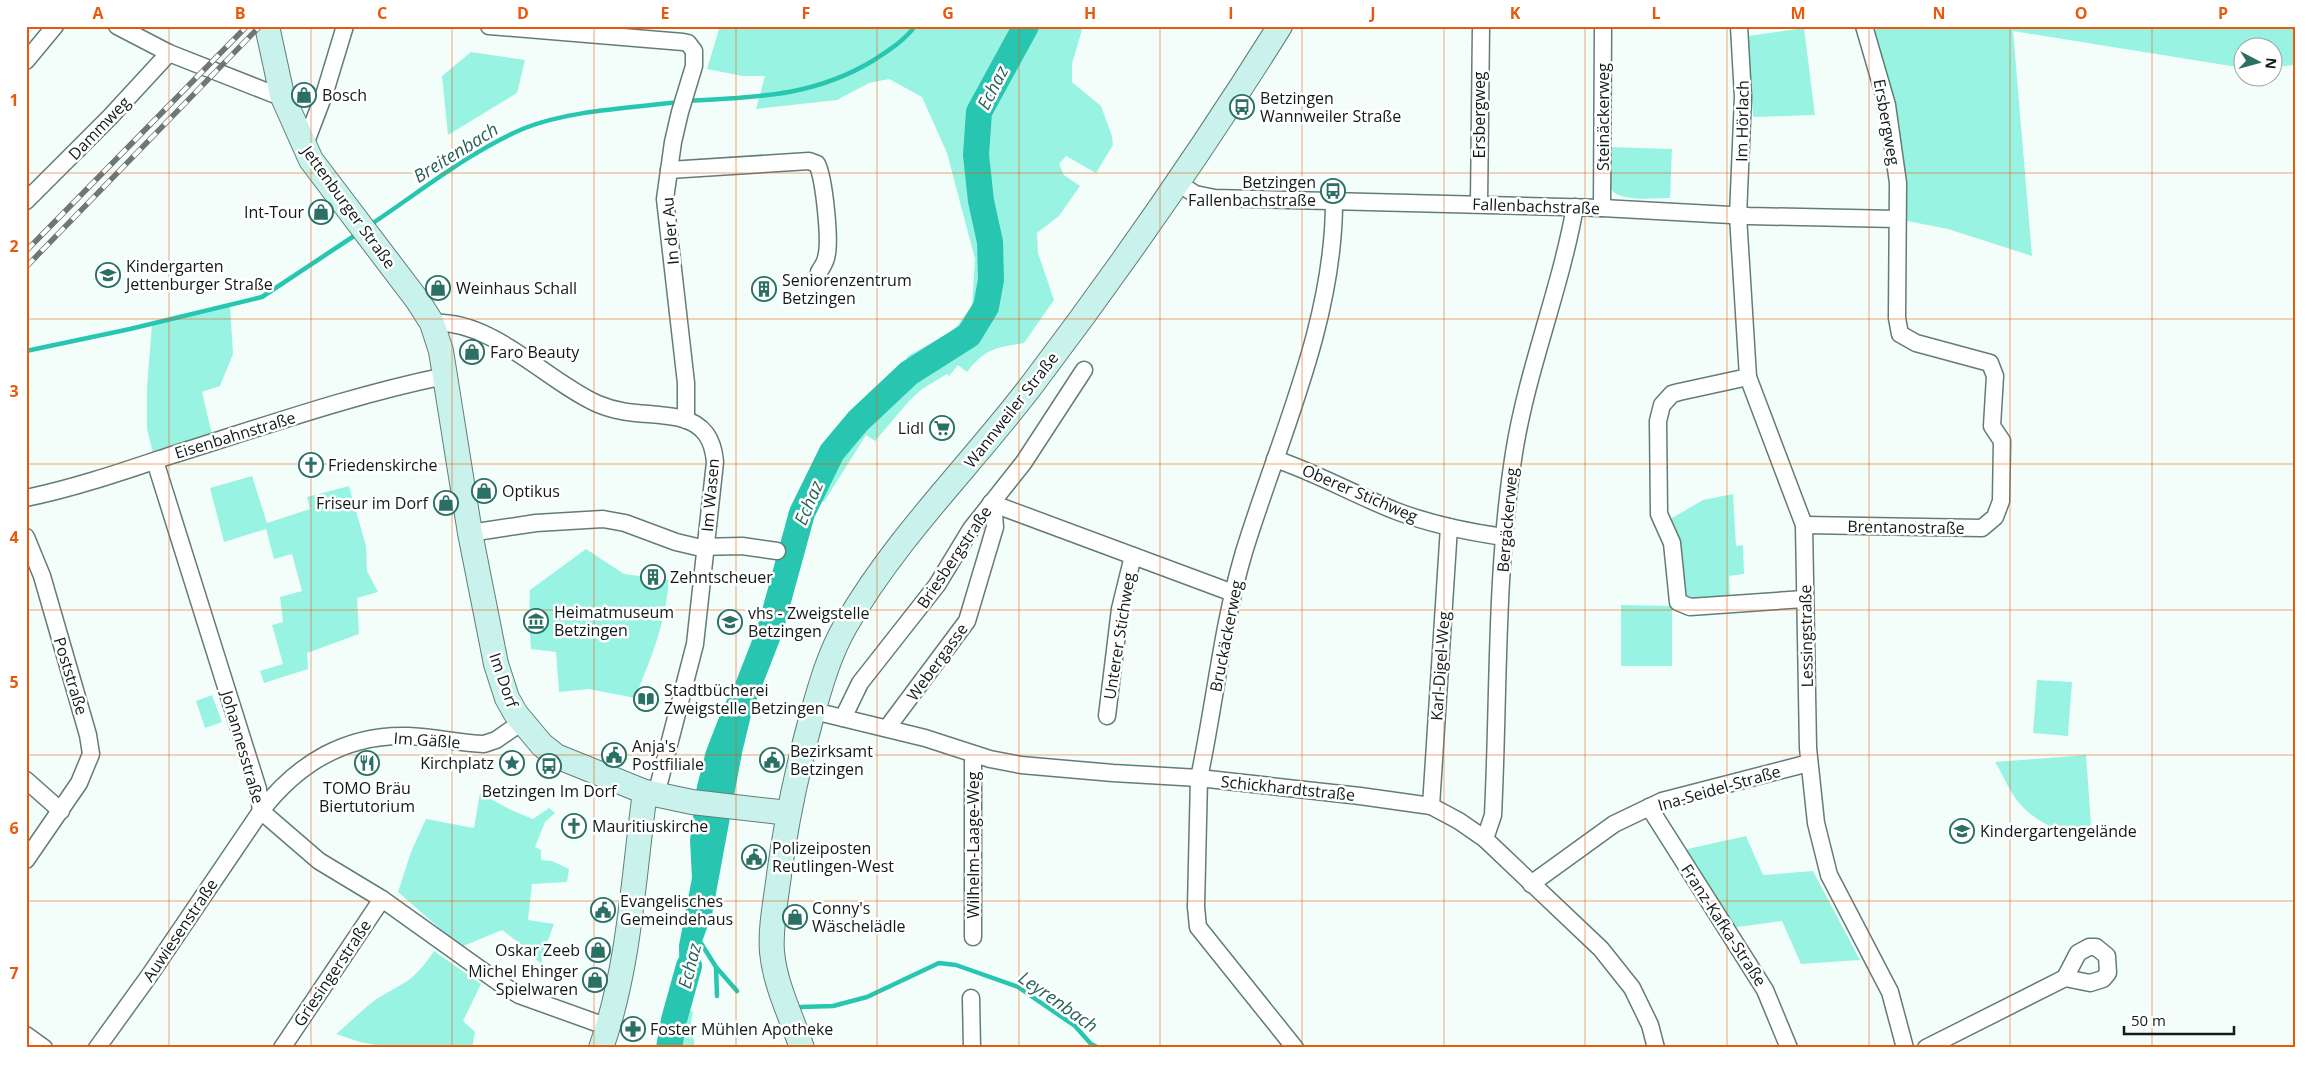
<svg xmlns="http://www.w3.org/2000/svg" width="2321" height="1074" font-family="'Open Sans',sans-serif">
<rect width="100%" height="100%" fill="#f3fefb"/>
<g fill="#99f3e2">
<path d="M720,26H1083L1072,64V82L1101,106L1112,136L1113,145L1096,173L1066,156L1059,164L1064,175L1080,186L1059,216L1037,233L1038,253L1054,300L1024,343C995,348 986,348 967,372L958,365L949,376L947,374L922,389L910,400L875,441L866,435L824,502L812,498L832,459L888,399L908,356L954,330L972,306L975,259L947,153L922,97L889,79L869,83L837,100L756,109L765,76H743L707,69Z"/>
<polygon points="1864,26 2295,26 2295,65 2274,67 2274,48 2244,48 2243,68 2013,31 2032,256 1948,229 1897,219 1898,183"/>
<polygon points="1804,28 1815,115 1753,117 1748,36"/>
<polygon points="471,52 525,60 517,93 448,135 442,76"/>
<path d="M1608,147L1672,149L1670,198C1655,198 1616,203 1610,187C1606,176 1608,158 1608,147Z"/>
<polygon points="230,305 233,354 220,386 202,392 214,443 155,461 147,429 147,388 152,324"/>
<polygon points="252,476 267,523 310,509 307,497 349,486 366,546 367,571 378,592 357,598 359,634 307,653 308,669 264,683 260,671 283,664 272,625 283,622 280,597 302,591 292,554 274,559 266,529 224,542 210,488"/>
<polygon points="1733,494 1736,546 1743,545 1744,574 1729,576 1730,599 1686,601 1667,521 1703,500"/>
<path d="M586,549L624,574L669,580C665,626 652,655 635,698L589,689L559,692L556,652L531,649L529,622L530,590Z"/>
<polygon points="1621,605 1672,606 1672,666 1621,666"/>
<polygon points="2037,680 2072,682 2068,736 2033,733"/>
<polygon points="212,695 222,722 205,728 196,701"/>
<path d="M2086,755L2092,837C2059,833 2028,821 2010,790C2005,781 2001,771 1995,762Z"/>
<polygon points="480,793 511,810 533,819 549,808 555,813 545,822 535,847 541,850 541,860 552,861 569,869 567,882 532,884 528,920 554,924 544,951 541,964 519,943 502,930 461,947 398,892 411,852 426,819 474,828"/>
<polygon points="1746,836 1763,875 1813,871 1860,960 1801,964 1782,921 1731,928 1683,850"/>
<path d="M434,951L481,984L463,1021L475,1032L472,1048H391L360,1042L336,1034C350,1023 363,1008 378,998C407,981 414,981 434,951Z"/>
<polygon points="679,1004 693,1012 691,1023 695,1048 669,1048"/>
</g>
<polygon fill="#28c6b0" points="754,659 758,660 761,670 759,682 742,753 712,915 680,1000 679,945 692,878 690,840 697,786 706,751 723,707 745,667"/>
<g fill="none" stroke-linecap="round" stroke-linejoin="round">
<g stroke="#28c6b0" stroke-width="4.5">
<path d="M687,101C755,97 814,97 874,60C889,50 904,41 915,26"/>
<path d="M370,225C417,194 473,149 525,128C571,110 630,108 679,102"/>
<polyline points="26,351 130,329 262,297 357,234"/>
<polyline points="699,940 716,967 737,991"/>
<polyline points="716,968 717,996"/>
<polyline points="801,1007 833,1006 867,997 939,963 956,965 1018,987 1075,1026 1091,1044 1099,1048"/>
</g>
<g stroke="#28c6b0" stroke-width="26">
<polyline points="745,694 770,630 802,513 832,452 858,421 909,373 969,335 986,307 991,280 990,242 981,201 976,155 979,112 1026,26"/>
<polyline points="669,1048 674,1020 689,966"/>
</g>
<defs>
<g id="street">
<polyline points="117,26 169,53 273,94 282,95"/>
<polyline points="489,26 683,42 688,43 694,51 694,66 680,112 673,142 665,199 686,383 686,420"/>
<polyline points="1739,26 1743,97 1738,216 1748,377 1804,525 1808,748 1816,823 1829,875 1890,992 1905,1048"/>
<polyline points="26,61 55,26"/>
<polyline points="304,147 325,92 345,26"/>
<path d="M669,170L809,161L817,164C824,178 831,242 826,258C825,263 822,267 819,272"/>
<polyline points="1178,183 1195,194 1215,198 1602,208 1749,216 1897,219"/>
<polyline points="26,201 110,117 169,53"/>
<polyline points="1479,204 1481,26"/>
<polyline points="1602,208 1603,26"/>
<path d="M432,323C493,319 546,381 598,404C626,416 652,412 680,418C704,424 713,439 715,462L695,644L656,795"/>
<polyline points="1748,377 1679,392 1672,394 1662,405 1658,421 1659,514 1672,543 1678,602 1690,607 1804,599"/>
<path d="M1275,459C1317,473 1355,495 1396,511C1430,524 1468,532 1504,537"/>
<polyline points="155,461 258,789 261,811 319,861 382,899 501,984 519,995 608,1027"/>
<path d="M26,498C75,488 124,471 172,455C262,427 352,395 445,376"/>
<polyline points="991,503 1233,593"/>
<polyline points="1804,525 1982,528 1995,517 2001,501 2002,441 1992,426 1995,376 1990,363 1916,343 1900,334 1897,318 1898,183 1887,105 1864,26"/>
<polyline points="470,533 536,523 603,519 625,523 676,542 697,547 742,546 777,551"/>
<polyline points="26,537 42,576 88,735 91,754 79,783 26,860"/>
<polyline points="814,711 925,738 990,759 1021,765 1113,773 1199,778 1360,796 1431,806 1459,821 1485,839 1601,949 1632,988 1650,1025 1656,1048"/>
<polyline points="1107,716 1120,609 1133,556"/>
<polyline points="843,718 860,683 937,585 971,529 1024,462 1084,370"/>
<polyline points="887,728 967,621 995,527 994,514 991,503"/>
<polyline points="26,780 61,811"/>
<polyline points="1431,806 1449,527"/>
<polyline points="1649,807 1765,990 1789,1048"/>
<path d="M1485,839L1493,815C1499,695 1495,573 1514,453C1527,370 1560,291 1575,207"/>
<polyline points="1531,884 1614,824 1662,801 1809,763"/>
<polyline points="973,937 973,754"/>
<polygon points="2089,947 2096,947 2107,956 2108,973 2103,979 2090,983 2065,978 2078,953"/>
<polyline points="971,998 972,1048"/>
<polyline points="26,1035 44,1048"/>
<path d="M97,1048L149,976L261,811C298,763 347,734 408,736C434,737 459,743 484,744L496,740L522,722"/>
<polyline points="282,1048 382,899"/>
<path d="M1295,1048L1198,927L1196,907L1199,778C1215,703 1222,626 1244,552C1279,438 1334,323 1334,202"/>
<polyline points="1926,1048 2065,978"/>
</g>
<g id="secondary">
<polyline points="267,26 282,95 311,160 418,301 432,323 441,351 470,533 496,664 507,698 516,714 542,745 556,756 645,792 692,802 788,813"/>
<path d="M601,1048C630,965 633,879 645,792"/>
<path d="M802,1048C791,1016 775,985 772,952C770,927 776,900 779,875C786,822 797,771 811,719C820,687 829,654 846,625C897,536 973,463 1034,382C1121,267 1203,149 1280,26"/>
</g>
</defs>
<use href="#street" stroke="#647c77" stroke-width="19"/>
<use href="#secondary" stroke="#647c77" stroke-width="26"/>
<use href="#street" stroke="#fff" stroke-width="16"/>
<use href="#secondary" stroke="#c8f2eb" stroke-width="24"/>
<defs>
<g id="rail">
<polyline points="26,251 247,26"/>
<polyline points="26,267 260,26"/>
</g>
</defs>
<use href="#rail" stroke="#6d7774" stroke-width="5.5"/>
<use href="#rail" stroke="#fff" stroke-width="4" stroke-dasharray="11" stroke-linecap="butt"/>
</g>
<path fill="none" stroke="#e8590c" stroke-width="1" stroke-opacity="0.55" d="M169,26V1048M311,26V1048M452,26V1048M594,26V1048M736,26V1048M877,26V1048M1019,26V1048M1160,26V1048M1302,26V1048M1444,26V1048M1585,26V1048M1727,26V1048M1869,26V1048M2010,26V1048M2152,26V1048M26,173H2295M26,319H2295M26,464H2295M26,610H2295M26,755H2295M26,901H2295"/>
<defs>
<symbol id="shop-ring" viewBox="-11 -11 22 22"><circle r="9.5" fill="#fff" stroke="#2a7064" stroke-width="1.5"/><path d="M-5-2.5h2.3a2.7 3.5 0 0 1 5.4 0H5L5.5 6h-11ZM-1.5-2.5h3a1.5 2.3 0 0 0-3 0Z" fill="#2a7064"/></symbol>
<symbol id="bus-ring" viewBox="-11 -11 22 22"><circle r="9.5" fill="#fff" stroke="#2a7064" stroke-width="1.5"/><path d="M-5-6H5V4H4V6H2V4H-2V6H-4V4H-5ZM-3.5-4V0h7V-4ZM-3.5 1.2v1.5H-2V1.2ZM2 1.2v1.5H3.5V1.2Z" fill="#2a7064"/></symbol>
<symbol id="school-ring" viewBox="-11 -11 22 22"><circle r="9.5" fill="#fff" stroke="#2a7064" stroke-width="1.5"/><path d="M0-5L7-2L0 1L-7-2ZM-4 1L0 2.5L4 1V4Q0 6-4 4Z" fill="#2a7064"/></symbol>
<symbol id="building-ring" viewBox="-11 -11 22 22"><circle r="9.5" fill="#fff" stroke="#2a7064" stroke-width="1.5"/><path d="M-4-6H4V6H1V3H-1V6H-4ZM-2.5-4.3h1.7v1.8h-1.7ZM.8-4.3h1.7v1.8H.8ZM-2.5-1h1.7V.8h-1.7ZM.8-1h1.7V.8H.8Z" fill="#2a7064"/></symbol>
<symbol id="supermarket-ring" viewBox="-11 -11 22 22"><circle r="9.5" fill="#fff" stroke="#2a7064" stroke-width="1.5"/><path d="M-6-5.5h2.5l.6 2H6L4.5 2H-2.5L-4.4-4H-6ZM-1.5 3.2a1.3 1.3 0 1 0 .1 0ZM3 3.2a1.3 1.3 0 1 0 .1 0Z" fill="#2a7064"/></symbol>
<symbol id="church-ring" viewBox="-11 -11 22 22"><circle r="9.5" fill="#fff" stroke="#2a7064" stroke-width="1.5"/><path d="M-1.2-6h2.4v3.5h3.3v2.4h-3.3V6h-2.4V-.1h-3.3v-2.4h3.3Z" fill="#2a7064"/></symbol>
<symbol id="museum-ring" viewBox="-11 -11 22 22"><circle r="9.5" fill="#fff" stroke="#2a7064" stroke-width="1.5"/><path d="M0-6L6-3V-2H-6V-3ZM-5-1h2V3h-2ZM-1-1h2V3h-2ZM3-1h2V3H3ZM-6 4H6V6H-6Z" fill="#2a7064"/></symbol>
<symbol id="library-ring" viewBox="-11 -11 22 22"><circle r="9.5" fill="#fff" stroke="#2a7064" stroke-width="1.5"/><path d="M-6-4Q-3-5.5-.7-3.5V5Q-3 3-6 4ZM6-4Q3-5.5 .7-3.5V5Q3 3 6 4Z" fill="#2a7064"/></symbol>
<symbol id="civic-ring" viewBox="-11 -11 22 22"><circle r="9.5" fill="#fff" stroke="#2a7064" stroke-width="1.5"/><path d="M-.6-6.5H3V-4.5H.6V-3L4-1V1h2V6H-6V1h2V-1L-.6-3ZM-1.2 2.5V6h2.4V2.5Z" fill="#2a7064"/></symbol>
<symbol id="restaurant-ring" viewBox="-11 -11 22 22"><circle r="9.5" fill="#fff" stroke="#2a7064" stroke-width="1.5"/><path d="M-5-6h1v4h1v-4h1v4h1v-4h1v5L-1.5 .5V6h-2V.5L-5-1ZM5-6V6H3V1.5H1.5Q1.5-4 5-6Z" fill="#2a7064"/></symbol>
<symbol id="sight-ring" viewBox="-11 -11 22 22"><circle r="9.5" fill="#fff" stroke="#2a7064" stroke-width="1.5"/><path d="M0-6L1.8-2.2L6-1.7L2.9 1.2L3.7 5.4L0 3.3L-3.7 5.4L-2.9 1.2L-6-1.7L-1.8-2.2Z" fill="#2a7064"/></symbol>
<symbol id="pharmacy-ring" viewBox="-11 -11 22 22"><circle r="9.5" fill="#fff" stroke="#2a7064" stroke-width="1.5"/><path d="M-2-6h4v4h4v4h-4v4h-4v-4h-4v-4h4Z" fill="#2a7064"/></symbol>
</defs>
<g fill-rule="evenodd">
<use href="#shop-ring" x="290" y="81" width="28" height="28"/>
<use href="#bus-ring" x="1228" y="93" width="28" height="28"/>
<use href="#bus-ring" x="1319" y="177" width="28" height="28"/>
<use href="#shop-ring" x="307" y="198" width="28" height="28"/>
<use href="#school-ring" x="94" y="261" width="28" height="28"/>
<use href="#shop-ring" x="424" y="274" width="28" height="28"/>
<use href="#building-ring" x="750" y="275" width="28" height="28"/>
<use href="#shop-ring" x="458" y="338" width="28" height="28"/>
<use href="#supermarket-ring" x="928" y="414" width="28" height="28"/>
<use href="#church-ring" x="297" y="451" width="28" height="28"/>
<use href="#shop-ring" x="470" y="477" width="28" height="28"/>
<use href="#shop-ring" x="432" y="489" width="28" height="28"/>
<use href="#building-ring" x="639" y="563" width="28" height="28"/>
<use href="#museum-ring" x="522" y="607" width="28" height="28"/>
<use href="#school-ring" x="716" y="608" width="28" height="28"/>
<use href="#library-ring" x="632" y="685" width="28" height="28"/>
<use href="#civic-ring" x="600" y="741" width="28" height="28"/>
<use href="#civic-ring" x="758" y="746" width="28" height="28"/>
<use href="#restaurant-ring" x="353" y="749" width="28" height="28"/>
<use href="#sight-ring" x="498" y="749" width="28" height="28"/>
<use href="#bus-ring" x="535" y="752" width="28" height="28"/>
<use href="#church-ring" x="560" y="812" width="28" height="28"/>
<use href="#school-ring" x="1948" y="817" width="28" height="28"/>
<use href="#civic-ring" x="740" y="843" width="28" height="28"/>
<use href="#civic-ring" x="589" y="896" width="28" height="28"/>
<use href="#shop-ring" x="781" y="903" width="28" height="28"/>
<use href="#shop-ring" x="584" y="936" width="28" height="28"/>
<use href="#shop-ring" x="581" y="966" width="28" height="28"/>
<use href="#pharmacy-ring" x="619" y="1015" width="28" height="28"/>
</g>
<g text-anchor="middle" stroke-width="5" stroke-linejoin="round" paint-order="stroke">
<g font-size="16" fill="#121b19" stroke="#fff" text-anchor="start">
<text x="322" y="101">Bosch</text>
<text x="1260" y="104">Betzingen<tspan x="1260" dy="18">Wannweiler Straße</tspan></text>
<text x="1316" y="188" text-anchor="end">Betzingen<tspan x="1316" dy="18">Fallenbachstraße</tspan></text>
<text x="304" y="218" text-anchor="end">Int-Tour</text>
<text x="126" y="272">Kindergarten<tspan x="126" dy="18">Jettenburger Straße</tspan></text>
<text x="782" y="286">Seniorenzentrum<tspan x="782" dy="18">Betzingen</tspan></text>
<text x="456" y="294">Weinhaus Schall</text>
<text x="490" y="358">Faro Beauty</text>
<text x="924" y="434" text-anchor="end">Lidl</text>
<text x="328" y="471">Friedenskirche</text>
<text x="502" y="497">Optikus</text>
<text x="428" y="509" text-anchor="end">Friseur im Dorf</text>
<text x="670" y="583">Zehntscheuer</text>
<text x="554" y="618">Heimatmuseum<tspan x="554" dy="18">Betzingen</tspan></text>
<text x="748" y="619">vhs - Zweigstelle<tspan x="748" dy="18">Betzingen</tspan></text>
<text x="664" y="696">Stadtbücherei<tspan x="664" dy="18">Zweigstelle Betzingen</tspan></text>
<text x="632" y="752">Anja's<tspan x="632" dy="18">Postfiliale</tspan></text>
<text x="790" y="757">Bezirksamt<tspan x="790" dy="18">Betzingen</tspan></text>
<text x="494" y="769" text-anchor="end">Kirchplatz</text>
<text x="367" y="794" text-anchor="middle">TOMO Bräu<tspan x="367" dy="18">Biertutorium</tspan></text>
<text x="549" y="797" text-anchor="middle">Betzingen Im Dorf</text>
<text x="592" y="832">Mauritiuskirche</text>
<text x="1980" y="837">Kindergartengelände</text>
<text x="772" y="854">Polizeiposten<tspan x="772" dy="18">Reutlingen-West</tspan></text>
<text x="620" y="907">Evangelisches<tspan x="620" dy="18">Gemeindehaus</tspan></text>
<text x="812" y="914">Conny's<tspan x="812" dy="18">Wäschelädle</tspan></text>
<text x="580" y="956" text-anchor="end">Oskar Zeeb</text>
<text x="578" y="977" text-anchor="end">Michel Ehinger<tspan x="578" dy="18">Spielwaren</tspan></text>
<text x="650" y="1035">Foster Mühlen Apotheke</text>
</g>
<g font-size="16" fill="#121b19" stroke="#fff">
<text transform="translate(1479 115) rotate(-90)" y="6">Ersbergweg</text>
<text transform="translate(1603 117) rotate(-90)" y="6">Steinäckerweg</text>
<text transform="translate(1742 121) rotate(-89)" y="6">Im Hörlach</text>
<text transform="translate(1887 122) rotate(80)" y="6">Ersbergweg</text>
<text transform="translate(99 128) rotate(-46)" y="6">Dammweg</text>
<text transform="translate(1536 206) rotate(2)" y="6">Fallenbachstraße</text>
<text transform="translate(349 207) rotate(54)" y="6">Jettenburger Straße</text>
<text transform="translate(670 231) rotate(-95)" y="6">In der Au</text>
<text transform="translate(1011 410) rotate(-52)" y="6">Wannweiler Straße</text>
<text transform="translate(235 435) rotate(-17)" y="6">Eisenbahnstraße</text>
<text transform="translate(1360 493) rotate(23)" y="6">Oberer Stichweg</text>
<text transform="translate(710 495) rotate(-85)" y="6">Im Wasen</text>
<text transform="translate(1507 520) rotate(-85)" y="6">Bergäckerweg</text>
<text transform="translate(1906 527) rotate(1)" y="6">Brentanostraße</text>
<text transform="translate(954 557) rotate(-56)" y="6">Briesbergstraße</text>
<text transform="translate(1119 636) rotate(-81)" y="6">Unterer Stichweg</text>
<text transform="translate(1226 636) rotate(-79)" y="6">Bruckäckerweg</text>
<text transform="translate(1806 636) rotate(-91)" y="6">Lessingstraße</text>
<text transform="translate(937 662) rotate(-54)" y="6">Webergasse</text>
<text transform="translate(1440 666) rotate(-86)" y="6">Karl-Digel-Weg</text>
<text transform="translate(71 676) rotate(73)" y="6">Poststraße</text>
<text transform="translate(504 680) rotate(71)" y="6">Im Dorf</text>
<text transform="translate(427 740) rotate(4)" y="6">Im Gäßle</text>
<text transform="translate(243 747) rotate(74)" y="6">Johannesstraße</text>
<text transform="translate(1288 788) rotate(6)" y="6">Schickhardtstraße</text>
<text transform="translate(1719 788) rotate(-16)" y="6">Ina-Seidel-Straße</text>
<text transform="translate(973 845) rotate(-90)" y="6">Wilhelm-Laage-Weg</text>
<text transform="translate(1724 925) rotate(57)" y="6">Franz-Kafka-Straße</text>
<text transform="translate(180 930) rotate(-56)" y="6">Auwiesenstraße</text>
<text transform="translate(332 973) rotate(-56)" y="6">Griesingerstraße</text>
</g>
<g font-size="18" font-style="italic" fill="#266157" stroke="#fff">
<text transform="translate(993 88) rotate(-63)" y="6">Echaz</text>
<text transform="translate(456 153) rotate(-32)" y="6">Breitenbach</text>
<text transform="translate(809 503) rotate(-67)" y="6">Echaz</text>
<text transform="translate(690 966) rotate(-76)" y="6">Echaz</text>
<text transform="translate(1058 1002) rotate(35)" y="6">Leyrenbach</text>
</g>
</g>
<rect width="2321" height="1074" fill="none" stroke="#ffffff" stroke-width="55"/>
<g transform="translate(2258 62) rotate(96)"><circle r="24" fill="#ffffff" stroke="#a0a4a3"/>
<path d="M0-4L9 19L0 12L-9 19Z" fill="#2a7064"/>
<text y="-8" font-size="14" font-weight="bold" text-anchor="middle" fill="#121b19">N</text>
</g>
<path d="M2124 1026v8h110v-8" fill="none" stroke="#121b19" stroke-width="2.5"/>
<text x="2131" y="1026" font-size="15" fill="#121b19" stroke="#ffffff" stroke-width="4" paint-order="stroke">50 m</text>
<rect x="28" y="28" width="2266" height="1018" fill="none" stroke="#e8590c" stroke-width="2"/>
<g font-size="16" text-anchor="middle" font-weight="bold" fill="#e8590c">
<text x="98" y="19">A</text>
<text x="240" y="19">B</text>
<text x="382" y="19">C</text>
<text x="523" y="19">D</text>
<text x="665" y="19">E</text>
<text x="806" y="19">F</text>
<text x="948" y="19">G</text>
<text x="1090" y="19">H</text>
<text x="1231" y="19">I</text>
<text x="1373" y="19">J</text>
<text x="1515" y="19">K</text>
<text x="1656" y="19">L</text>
<text x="1798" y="19">M</text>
<text x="1939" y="19">N</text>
<text x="2081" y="19">O</text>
<text x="2223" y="19">P</text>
<text x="14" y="106">1</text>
<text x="14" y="252">2</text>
<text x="14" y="397">3</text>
<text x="14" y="543">4</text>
<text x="14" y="688">5</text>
<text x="14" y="834">6</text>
<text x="14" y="979">7</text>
</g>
</svg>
